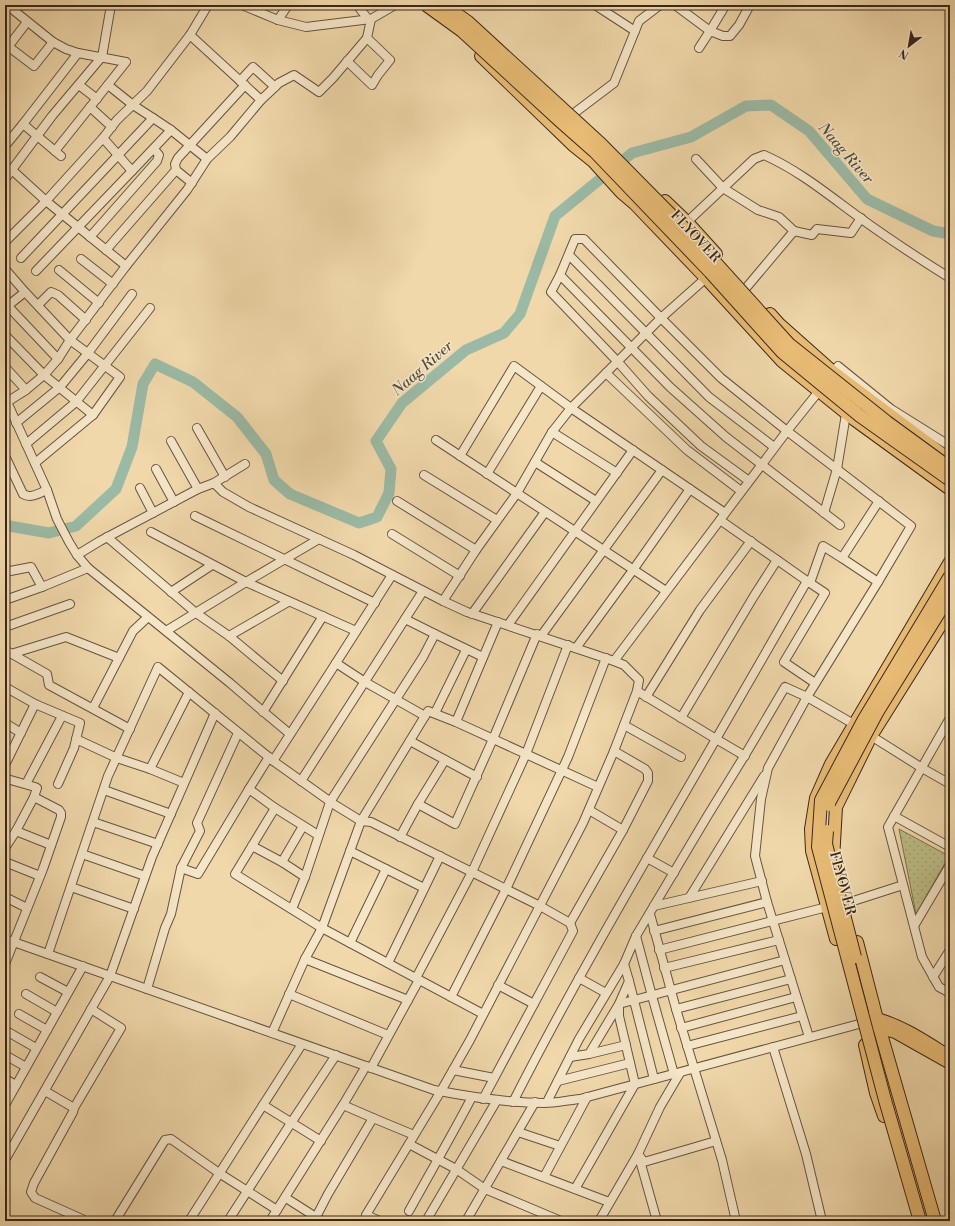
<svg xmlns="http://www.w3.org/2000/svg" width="955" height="1226" font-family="'Libre Bodoni',serif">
<defs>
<pattern id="park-dots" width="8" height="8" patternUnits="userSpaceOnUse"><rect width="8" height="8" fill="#bdbe86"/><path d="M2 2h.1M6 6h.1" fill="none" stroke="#a3a373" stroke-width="1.8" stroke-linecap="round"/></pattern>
</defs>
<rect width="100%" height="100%" fill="#f0d8aa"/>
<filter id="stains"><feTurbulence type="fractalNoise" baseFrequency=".005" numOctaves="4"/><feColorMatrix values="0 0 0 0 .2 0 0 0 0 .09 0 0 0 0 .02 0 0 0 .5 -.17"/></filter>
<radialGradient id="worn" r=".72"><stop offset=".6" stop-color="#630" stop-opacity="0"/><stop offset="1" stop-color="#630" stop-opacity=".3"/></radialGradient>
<polygon fill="url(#park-dots)" stroke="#7c7250" points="899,829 949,856 916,914"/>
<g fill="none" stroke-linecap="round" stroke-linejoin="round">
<polyline stroke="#9bbaa5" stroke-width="11" points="5,522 9,526 49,533 76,526 116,489 132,447 143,384 155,364 193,382 237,417 266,454 274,480 290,494 359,523 377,517 389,493 391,469 376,441 402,403 466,350 504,333 520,314 555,216 632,153 691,137 746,106 771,105 809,131 867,199 933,231 950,234"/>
<defs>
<g id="minor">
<polyline points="7,5 53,42 66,49 78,53 23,124 61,156"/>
<polyline points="143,5 151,5"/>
<polyline points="242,5 278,20 306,27 371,19 395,5"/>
<polyline points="357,5 368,19"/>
<polyline points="595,5 635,31"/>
<polyline points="675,5 710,31 725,6 724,5"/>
<polyline points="278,20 288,5"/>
<polyline points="190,35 261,100"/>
<polyline points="5,44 34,66 53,42"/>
<polyline points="8,47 27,22"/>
<polyline points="699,48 710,31 723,36 730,36 739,25 750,5"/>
<polyline points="347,61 372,85 378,75 390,60 367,38"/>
<polyline points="240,81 253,67 275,87"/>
<polyline points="79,85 97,99"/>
<polyline points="90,107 112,127"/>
<polyline points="573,114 614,83 639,21 660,5"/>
<polyline points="153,118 171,130 207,159"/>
<polyline points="5,146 23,124"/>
<polyline points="55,151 126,62 78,53"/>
<polyline points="696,159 723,188 758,210 779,217 794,231"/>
<polyline points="12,170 46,201 126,266"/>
<polyline points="132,171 171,130"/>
<polyline points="5,179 52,116 100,59 102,57 111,5"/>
<polyline points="192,183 176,170 175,164 178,158 245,85"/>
<path d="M687,222L754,159L764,155C798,170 826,193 856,215C886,237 918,258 950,278"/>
<polyline points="90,237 157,161 159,155 154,149"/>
<polyline points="5,242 46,201 103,138 117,120 147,91 190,35 208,5"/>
<polyline points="106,250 176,170"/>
<polyline points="569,255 709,397 774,447"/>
<polyline points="21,258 153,118 133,105 108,85"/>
<polyline points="81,259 113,284"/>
<polyline points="5,269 25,292 5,308"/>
<polyline points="59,270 99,303"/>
<polyline points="36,271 132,171 103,138"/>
<polyline points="560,275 670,387 726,437 840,525"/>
<polyline points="746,288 794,231 812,235 817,229 851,233 861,218"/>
<polyline points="5,303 58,359"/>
<polyline points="38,305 51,292 58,295 86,320"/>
<polyline points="5,335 44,375 93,415 120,377 70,340 25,292"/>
<polyline points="5,367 26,390 44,375 58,359 70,340 126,266 187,190 207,159 230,137 261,100 279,83 294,75 319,92 333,78 367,38 371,19"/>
<polyline points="606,373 687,450 741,491"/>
<polyline points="830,376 838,366 891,409 950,446"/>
<polyline points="5,400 7,402 26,390"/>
<polyline points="5,403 7,402 47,490 57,519 69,542 77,555"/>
<polyline points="16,423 60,387 88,353 132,294"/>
<polyline points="197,428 225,477"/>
<polyline points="552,432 617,473"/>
<polyline points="436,440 666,591"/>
<polyline points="171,441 198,489"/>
<polyline points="26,444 76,402 150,308"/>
<path d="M5,456L23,494C31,499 39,493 47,490"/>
<polyline points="460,456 514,366 571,408 661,318 706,278 708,275"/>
<polyline points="535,462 596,501"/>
<polyline points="35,463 93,415"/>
<polyline points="156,469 174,502"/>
<polyline points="487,474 541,386"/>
<polyline points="424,475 497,520"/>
<polyline points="749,481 701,446 648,396 617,361 551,292 560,275 575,239 584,239 661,318 721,378 787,431 819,391 822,394"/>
<polyline points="214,483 245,464"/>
<polyline points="140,488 153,513"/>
<polyline points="397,501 476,550"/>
<polyline points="824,513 837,469 846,414 844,412"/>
<polyline points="195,516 375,603"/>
<polyline points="151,532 246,582 356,631"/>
<polyline points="392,534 460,576"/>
<polyline points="107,537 196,613 229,636 283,681"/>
<polyline points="88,568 230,683 259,708 290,734"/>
<polyline points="5,572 31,567 42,587"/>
<polyline points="807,581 825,593 784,662 815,683"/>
<polyline points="878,582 842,558 879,501"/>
<polyline points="810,583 823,546 842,558"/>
<polyline points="171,592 212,565"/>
<polyline points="5,600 42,587 88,568 77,555 100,541 198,489 214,483 223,492 249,507 354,555 443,601 467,612 614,661 624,665 639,680 637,691"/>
<polyline points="443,601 476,550 517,493 552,432 571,408 725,513"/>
<polyline points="472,614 545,512"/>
<polyline points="405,619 423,591"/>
<polyline points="498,622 456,722 598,787"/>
<polyline points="508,625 633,450"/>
<polyline points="5,627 70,604"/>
<polyline points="166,631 246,582 319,539"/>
<polyline points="229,636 288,602"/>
<polyline points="541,636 662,470"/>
<polyline points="576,648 633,570 690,489"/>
<polyline points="5,650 47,674 49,685 130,729"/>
<polyline points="11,654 66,637 119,658"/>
<polyline points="336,663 392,575"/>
<polyline points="5,687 35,704 80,723 74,748 58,784"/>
<polyline points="646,697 700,610 751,541"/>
<polyline points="93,708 133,631 148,617"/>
<polyline points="263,712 323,616"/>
<polyline points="435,713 466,650"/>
<polyline points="681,718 754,596 777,560"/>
<polyline points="950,718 888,827 922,957 939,987 950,993"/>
<polyline points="5,723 21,733"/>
<polyline points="624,725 681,757"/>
<polyline points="238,733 197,823 200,831 181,868 198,874 249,789 275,808 235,874 322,928 483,1014"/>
<polyline points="868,734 922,768 950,784"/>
<polyline points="76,739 117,758 150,769 184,783"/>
<polyline points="410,741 477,777"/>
<polyline points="273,761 336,663 365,682 425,716"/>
<polyline points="5,765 35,704"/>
<polyline points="150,769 189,692"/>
<polyline points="301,781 405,619 435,634"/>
<polyline points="5,783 7,779 35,787 37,788 34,797"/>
<polyline points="26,784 62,716"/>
<polyline points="249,789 269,757"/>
<polyline points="104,790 171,814"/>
<polyline points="418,804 445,760"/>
<polyline points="275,808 318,835"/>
<polyline points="589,810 623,830"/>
<polyline points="894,816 950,847"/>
<polyline points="93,822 158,844"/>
<polyline points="16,831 51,845"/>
<polyline points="400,837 418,804 455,824 493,739 537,634"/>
<polyline points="252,846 282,862 305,877"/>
<polyline points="5,848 16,831 34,797 59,810 61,813 61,817 43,869 5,964"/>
<polyline points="350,851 386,869"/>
<polyline points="82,854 145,876"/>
<polyline points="647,858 674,873"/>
<polyline points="5,862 40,876"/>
<polyline points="282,862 303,826"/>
<polyline points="71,887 134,909"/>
<polyline points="5,897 27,908"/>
<polyline points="689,898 764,776"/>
<polyline points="847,903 903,885"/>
<polyline points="654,906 762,881"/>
<polyline points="292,909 305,877 330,802 423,657 435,634 483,657"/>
<polyline points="650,914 676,1009 722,1160 736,1221"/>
<polyline points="570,923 623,830 648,781 648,773 645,769 614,751"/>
<polyline points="914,926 950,865"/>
<polyline points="654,931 767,902"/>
<polyline points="636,936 652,996 674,1074"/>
<path d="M5,939L434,1090C471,1097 507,1103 544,1103C556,1103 568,1100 580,1099L859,1024"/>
<polyline points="350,943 386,869 424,888"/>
<polyline points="659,950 827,907"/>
<polyline points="48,954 108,776 158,667 276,763 335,805 361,821 371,822 540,906 570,923 573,931 483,1099"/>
<polyline points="305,959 322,928 361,821 428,711 456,722"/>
<polyline points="388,963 440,856"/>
<polyline points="664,968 779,940"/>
<polyline points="40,977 68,992"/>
<polyline points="933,977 950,950"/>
<polyline points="416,978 472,872 526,754 568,645"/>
<polyline points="579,978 606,993"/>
<polyline points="629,981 654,1079"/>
<polyline points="498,985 534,1004"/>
<polyline points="147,989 165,928 171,914 181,868"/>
<polyline points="26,994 57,1012"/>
<polyline points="289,994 388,1035"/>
<polyline points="451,997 506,889 568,757 606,658"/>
<polyline points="408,1000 419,980"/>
<polyline points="676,1009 791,979"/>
<polyline points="19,1014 47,1030"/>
<polyline points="681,1028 796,997"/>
<polyline points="8,1032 36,1048"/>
<polyline points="272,1033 305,959 408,1000 371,1068"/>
<polyline points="809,1037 767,902 755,856 761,799 768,768 807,697 857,726"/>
<polyline points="687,1046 802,1016"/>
<polyline points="773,1047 806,1154 822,1221"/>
<polyline points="589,1054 626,1045"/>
<polyline points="5,1055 26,1067"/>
<polyline points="570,1057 589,1054 619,1004 785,960"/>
<polyline points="453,1070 494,1078"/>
<polyline points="5,1079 16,1085"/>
<polyline points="558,1081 630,1063"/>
<polyline points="45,1091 74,1108"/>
<path d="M513,1102C576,978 647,859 716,739L745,756"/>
<polyline points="547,1102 579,1039 624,964 636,936 708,815 748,750 785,687 807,697 878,582 911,526 787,431 614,661"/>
<polyline points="5,1105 83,966"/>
<polyline points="263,1105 321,1141"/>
<polyline points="343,1105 366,1066"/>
<polyline points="518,1132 560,1146"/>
<polyline points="409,1144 456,1169 485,1189 561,1221"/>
<polyline points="638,1154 644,1162 716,1141"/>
<polyline points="639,1157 657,1221"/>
<polyline points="5,1160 110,976 152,857 215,713"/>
<polyline points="501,1161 609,1202"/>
<polyline points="544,1177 587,1097"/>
<polyline points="575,1189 635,1084 619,1016 619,1004 629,981 624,964"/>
<polyline points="286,1198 322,1221"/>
<path d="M409,1211C430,1173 452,1135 472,1097"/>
<polyline points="82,1219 35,1198 31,1192 34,1183 73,1112 74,1108 121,1028 91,1009"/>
<polyline points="115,1221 165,1140 171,1139 219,1173 277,1210"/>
<polyline points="189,1221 302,1044"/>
<polyline points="228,1221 291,1123 336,1055"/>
<polyline points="270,1221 343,1105 373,1118"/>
<polyline points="314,1221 328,1194 373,1118 414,1135"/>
<polyline points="380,1221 366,1215 441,1091 470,1040 583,823 614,751 637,691 716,739 807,581 720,520"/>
<polyline points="426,1221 497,1100"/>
<polyline points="466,1221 535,1102"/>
<polyline points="599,1221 638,1154 660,1107 680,1073"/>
</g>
<g id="major">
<path d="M871,1017C897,1021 928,1042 950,1056"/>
<polyline points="873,1027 895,1033 950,1064"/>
</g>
<g id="highway">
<polyline points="481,56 573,145 593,161 622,193 635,204 706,278 782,361 855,420 950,489"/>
<polyline points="665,201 687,222 716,254"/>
<polyline points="770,314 779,324 833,372 950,460"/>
<polyline points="835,865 833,860 836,807 871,736 950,610"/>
<polyline points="836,939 812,851 811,829 816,798 831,764 950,562"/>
<polyline points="857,942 879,1027 935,1221"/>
<polyline points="865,1045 876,1093 884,1116"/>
</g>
</defs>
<use href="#minor" stroke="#68533e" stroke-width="10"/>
<use href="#major" stroke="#3a271a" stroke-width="12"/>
<use href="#highway" stroke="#3a271a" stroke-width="14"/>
<use href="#minor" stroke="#f5e6c8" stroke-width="8"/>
<use href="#major" stroke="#e8bc75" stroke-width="10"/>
<use href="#highway" stroke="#e8bc75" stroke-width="12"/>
<defs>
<g id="highway-bridge">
<polyline points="426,5 462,31 560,121 595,152 710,272 782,352 860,416 950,480"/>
<polyline points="444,5 468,22 601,144 687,231 789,344 887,422 950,468"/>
<polyline points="829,805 829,803 878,711 950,595"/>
<polyline points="827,831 826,844 855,957"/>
<polyline points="920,1221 885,1100 818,847 821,800 864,719 950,576"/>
</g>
</defs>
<use href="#highway-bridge" stroke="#3a271a" stroke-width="14" stroke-linecap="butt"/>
<use href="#highway-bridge" stroke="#e8bc75" stroke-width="12"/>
</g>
<g text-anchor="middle" stroke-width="3" stroke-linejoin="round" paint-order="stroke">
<g font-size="14" fill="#3a271a" stroke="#f5e6c8">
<text transform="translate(696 236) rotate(47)" y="5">FLYOVER</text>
<text transform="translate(843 883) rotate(75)" y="5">FLYOVER</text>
</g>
<g font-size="15" font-style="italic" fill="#524c3d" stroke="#f5e6c8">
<text transform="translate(846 153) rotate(49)" y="5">Naag River</text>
<text transform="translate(422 368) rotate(-41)" y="5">Naag River</text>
</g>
</g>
<rect width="955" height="1226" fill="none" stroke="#f0d8aa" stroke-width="20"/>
<rect x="6" y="6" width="943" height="1214" fill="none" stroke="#3a271a" stroke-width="2"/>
<rect x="10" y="10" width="935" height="1206" fill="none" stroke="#3a271a"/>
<g transform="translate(909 46) rotate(211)" stroke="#f5e6c8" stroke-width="3" paint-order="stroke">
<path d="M0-3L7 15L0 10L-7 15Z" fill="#3a271a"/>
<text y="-6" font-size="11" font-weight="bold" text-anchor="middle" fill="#3a271a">N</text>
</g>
<rect width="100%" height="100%" filter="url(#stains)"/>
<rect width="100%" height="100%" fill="url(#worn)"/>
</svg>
